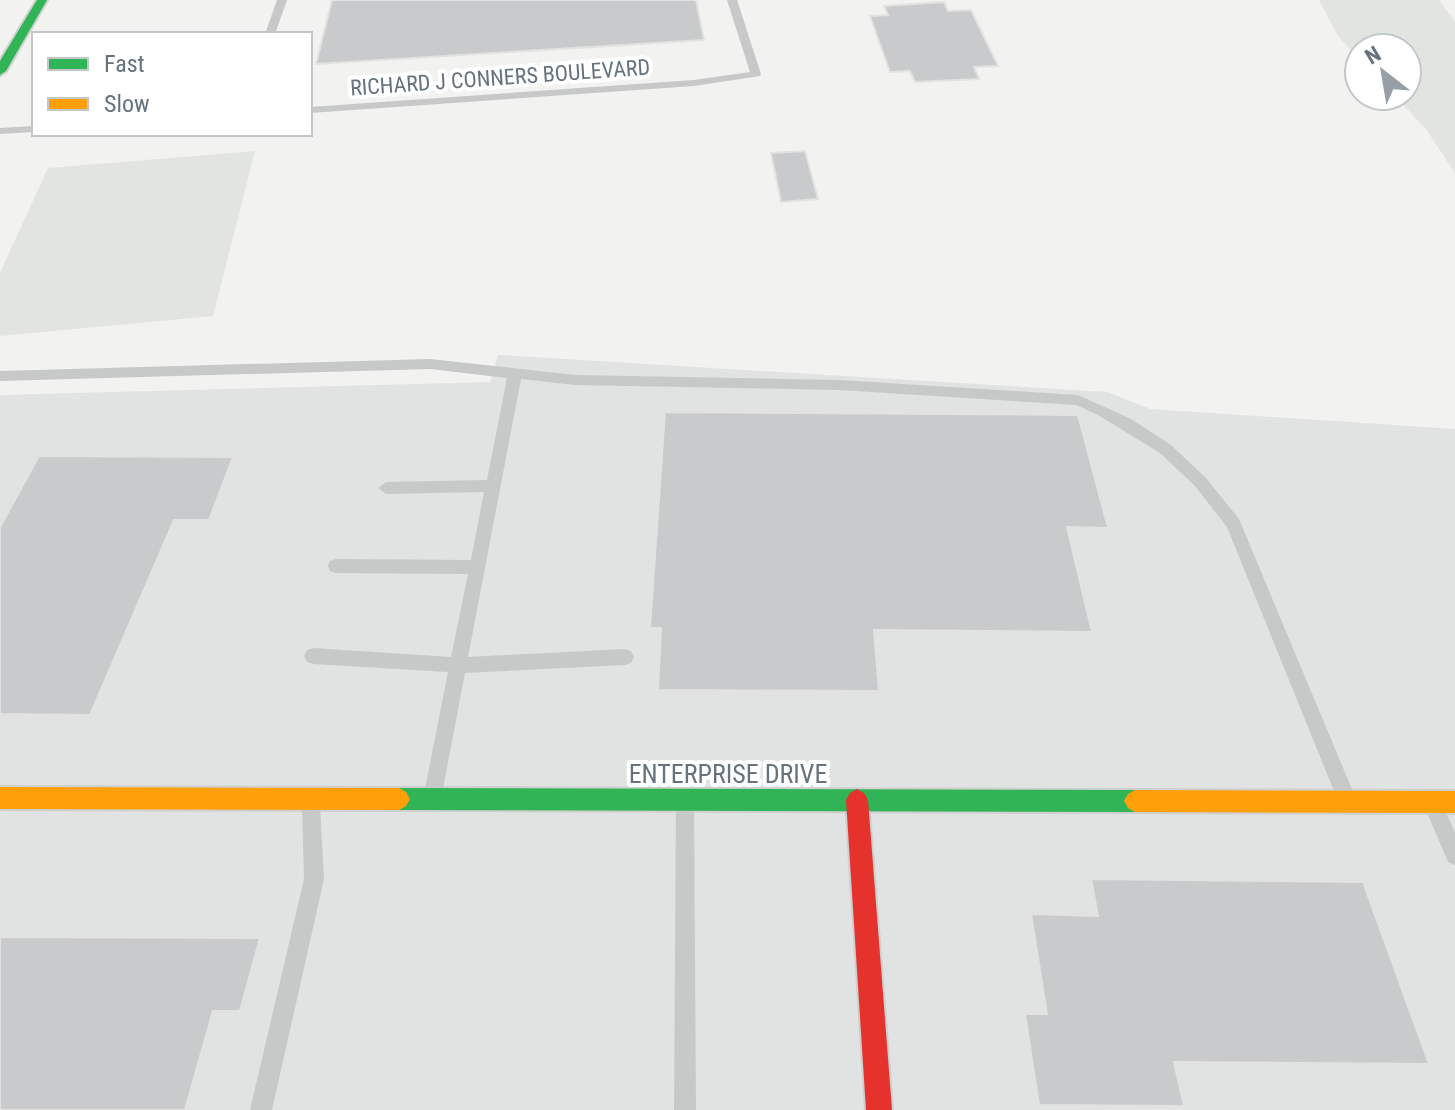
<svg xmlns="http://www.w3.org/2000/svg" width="1455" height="1110" font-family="'Roboto Condensed',sans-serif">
<rect width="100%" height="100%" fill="#f2f2f1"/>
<polygon fill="#e1e2e2" points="498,355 1108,392 1150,409 1455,429 1455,1110 0,1110 0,395 490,382"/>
<g fill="#e2e5df">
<polygon points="1319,0 1439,0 1455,22 1455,173 1426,129 1395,96 1407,96 1407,48 1359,48 1359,58 1338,36"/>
<polygon points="255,151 213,316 0,336 0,273 48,168"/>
</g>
<g fill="#c9cacb" stroke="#e2e2e0" stroke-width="2">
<polygon points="332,0 696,0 704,40 316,64"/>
<polygon points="944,2 948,11 971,10 998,66 974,67 979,79 915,82 910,71 890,72 870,16 888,15 884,6"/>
<polygon points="805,151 818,199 781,202 771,153"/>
<polygon points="665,412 1078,415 1108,528 1067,527 1092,632 874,630 879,691 658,690 661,628 650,628"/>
<polygon points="39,456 233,457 209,520 174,520 90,715 0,714 0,527"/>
<polygon points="1091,879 1363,882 1429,1064 1174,1062 1184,1106 1039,1105 1025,1014 1047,1014 1031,914 1098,916"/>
<polygon points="0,937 260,938 240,1011 213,1011 185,1110 0,1110"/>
</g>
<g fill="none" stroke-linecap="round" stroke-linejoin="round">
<defs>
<g id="fast">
<polygon points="37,0 47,0 6,71 0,75 0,61"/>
<polygon points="399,788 1135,790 1142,794 1146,801 1142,808 1135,812 399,810 392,806 388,799 392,792"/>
</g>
<g id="slow">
<polygon points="0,787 399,788 406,792 410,799 406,806 399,810 0,809"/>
<polygon points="1135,790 1455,791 1455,813 1135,812 1128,808 1124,801 1128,794"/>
</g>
<polygon id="jam" points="857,789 864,793 868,800 892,1110 866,1110 846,800 850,793"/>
</defs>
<use href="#fast" stroke="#cecfcf" stroke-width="4"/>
<use href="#slow" stroke="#cecfcf" stroke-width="4"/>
<use href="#jam" stroke="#cecfcf" stroke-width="4"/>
<g fill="#c7c8c8" fill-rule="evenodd">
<polygon points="277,0 287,0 275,34 265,34"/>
<polygon points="727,0 737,0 761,74 760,76 694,86 310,113 310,107 694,80 750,72"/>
<polygon points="34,126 34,132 0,134 0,128"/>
<polygon points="430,359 575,375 840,380 1078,395 1131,419 1171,445 1206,478 1239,519 1354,794 1352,801 1345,803 1338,801 1227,527 1195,486 1160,453 1098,415 1076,405 840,390 575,385 521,379 468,657 625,649 631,651 634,657 631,663 625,665 465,673 442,794 440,801 433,803 426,801 424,794 448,672 313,664 307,662 304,656 307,650 313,648 451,657 468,574 336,573 330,571 328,566 330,561 336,559 471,560 484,492 386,494 378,488 386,482 487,480 507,378 430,369 0,381 0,371"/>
<polygon points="685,796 692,798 694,805 696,1110 674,1110 676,805 678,798"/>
<polygon points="311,797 318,799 320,806 324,879 272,1110 250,1110 304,879 302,806 304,799"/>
<polygon points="1435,801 1442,803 1455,833 1455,865 1448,862 1426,810 1428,803"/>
</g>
<use href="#fast" fill="#30b455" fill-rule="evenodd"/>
<use href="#slow" fill="#ff9f0a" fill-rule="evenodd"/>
<use href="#jam" fill="#e5322d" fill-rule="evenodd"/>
</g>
<g text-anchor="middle" stroke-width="8" stroke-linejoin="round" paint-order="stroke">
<g font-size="22" fill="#66727d" stroke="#fff">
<text transform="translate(500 77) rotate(-4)" y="8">RICHARD J CONNERS BOULEVARD</text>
</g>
<g font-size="26" fill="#66727d" stroke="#fff">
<text x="728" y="783">ENTERPRISE DRIVE</text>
</g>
</g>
<rect x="32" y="32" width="280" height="104" fill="#ffffff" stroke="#c2c7cb" stroke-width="2"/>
<rect x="48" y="58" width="40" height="12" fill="#30b455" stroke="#c2c7cb" stroke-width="2"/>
<text x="104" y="72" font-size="24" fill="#66727d">Fast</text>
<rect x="48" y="98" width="40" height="12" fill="#ff9f0a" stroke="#c2c7cb" stroke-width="2"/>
<text x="104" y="112" font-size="24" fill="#66727d">Slow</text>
<g transform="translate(1383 72) rotate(329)"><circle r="38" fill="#ffffff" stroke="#c2c7cb" stroke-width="2"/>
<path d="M0-6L14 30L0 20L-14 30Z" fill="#979fa6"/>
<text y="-12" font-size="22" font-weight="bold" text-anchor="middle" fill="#66727d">N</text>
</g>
</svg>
